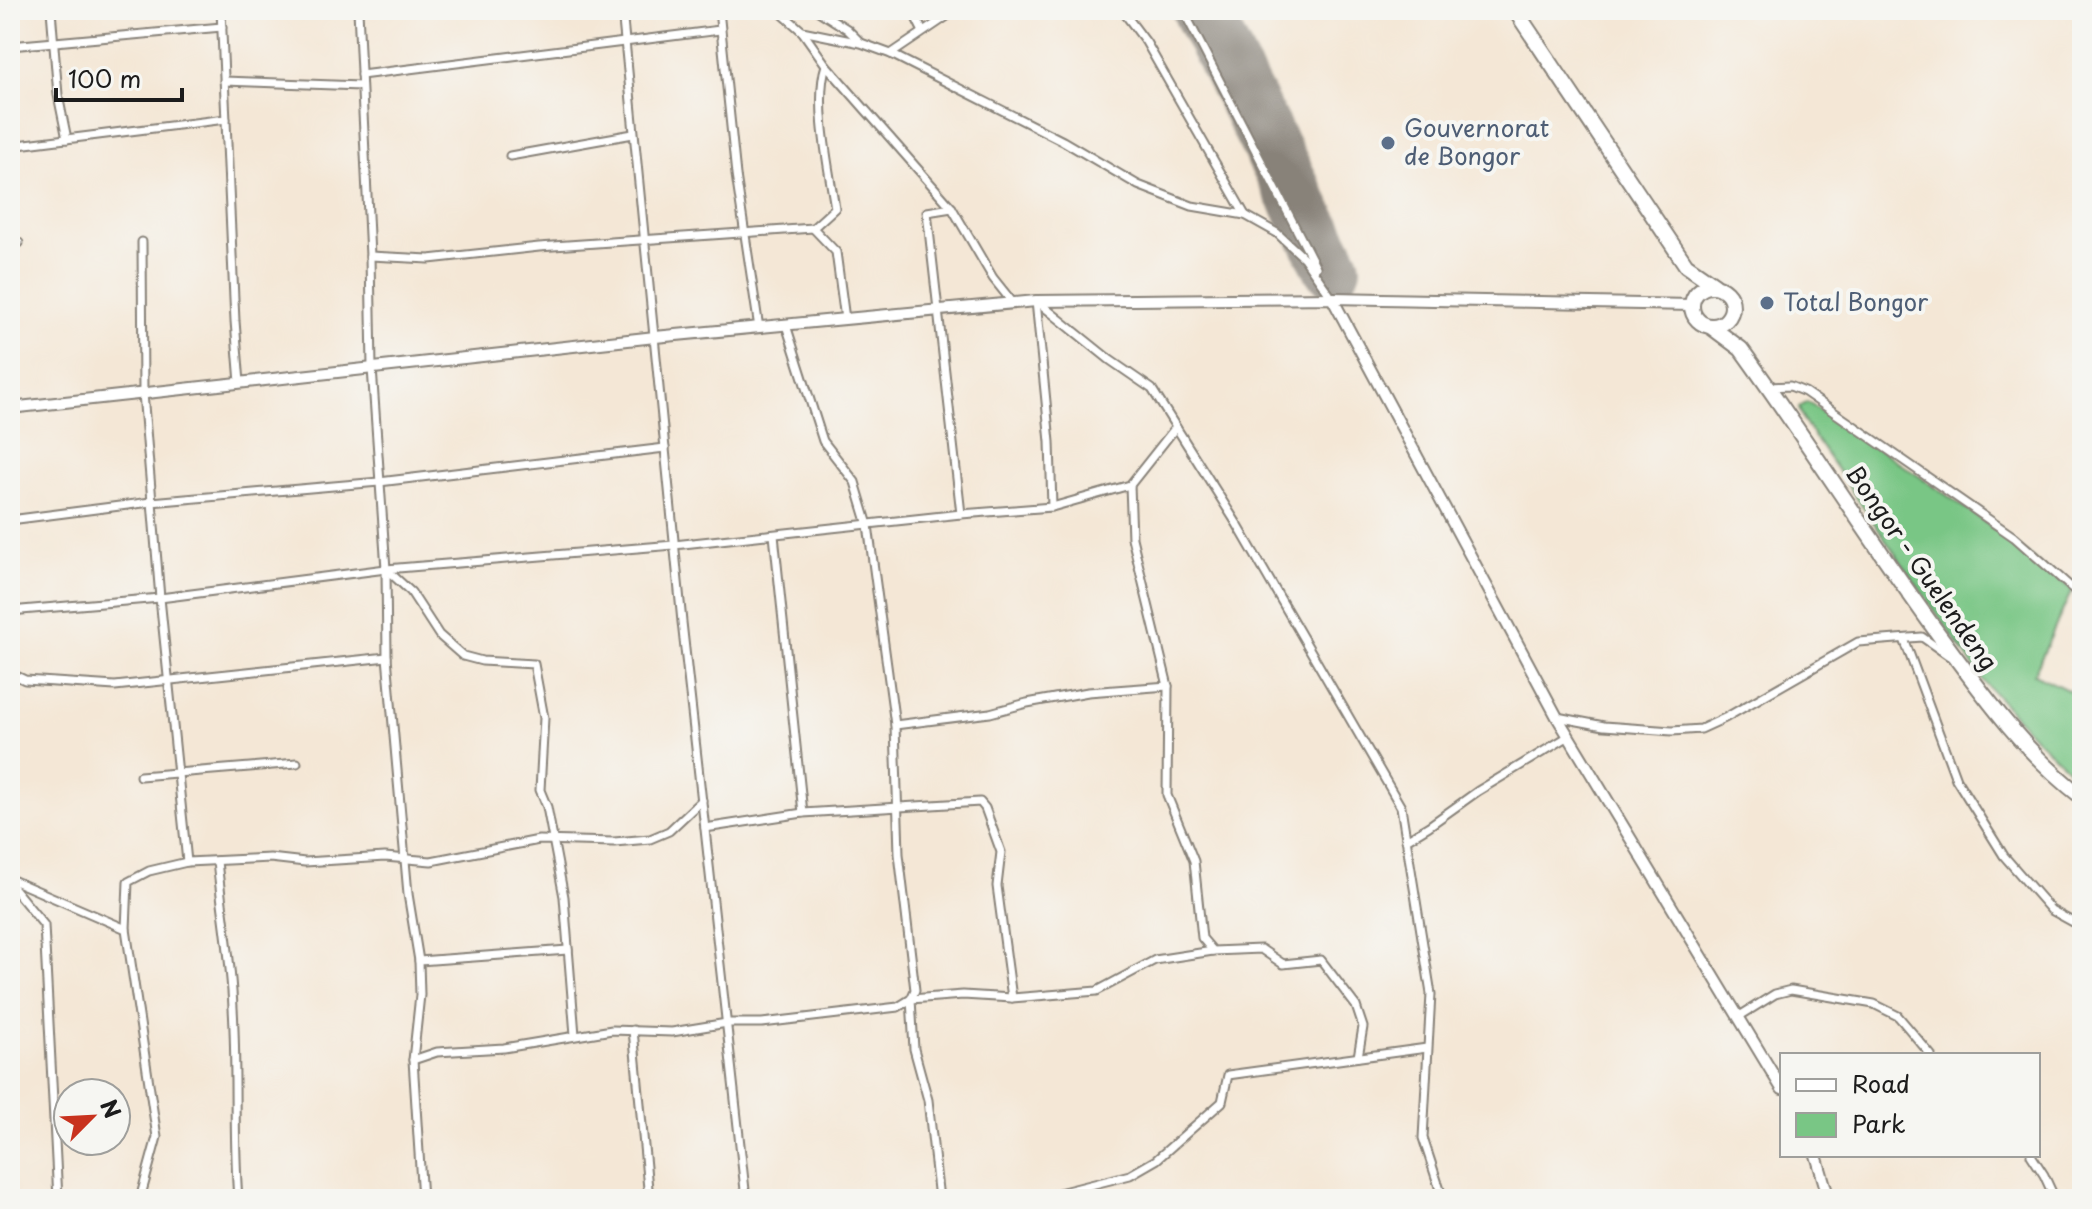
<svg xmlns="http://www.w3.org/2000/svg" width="2092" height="1209" font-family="'Playpen Sans',sans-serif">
<rect width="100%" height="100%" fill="#f6f6f2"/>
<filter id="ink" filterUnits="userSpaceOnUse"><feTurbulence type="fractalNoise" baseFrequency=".0125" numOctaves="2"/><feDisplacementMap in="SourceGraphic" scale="16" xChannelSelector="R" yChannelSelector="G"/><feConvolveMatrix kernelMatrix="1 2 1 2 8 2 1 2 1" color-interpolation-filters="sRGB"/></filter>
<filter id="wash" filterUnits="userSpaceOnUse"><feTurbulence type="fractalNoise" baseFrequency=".006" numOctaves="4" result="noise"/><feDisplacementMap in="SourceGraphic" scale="32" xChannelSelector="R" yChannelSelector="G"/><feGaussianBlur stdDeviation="1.8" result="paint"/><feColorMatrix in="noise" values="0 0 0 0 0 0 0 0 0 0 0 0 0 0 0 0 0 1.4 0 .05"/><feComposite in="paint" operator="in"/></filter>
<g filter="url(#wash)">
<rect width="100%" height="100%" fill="#f4e7d6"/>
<path fill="#79c685" stroke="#4a7150" stroke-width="2" d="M1807,402C1899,462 1987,519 2072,590L2034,674L2082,697V782L2035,738L1984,682L1804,422L1799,408Z"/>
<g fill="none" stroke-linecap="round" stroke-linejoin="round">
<polyline stroke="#888279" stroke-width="58" points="1201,10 1332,267"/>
</g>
</g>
<g filter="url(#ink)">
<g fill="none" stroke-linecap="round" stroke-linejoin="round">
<defs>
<g id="street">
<polyline points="51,10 58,95 67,139"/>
<polyline points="221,10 235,321 240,383"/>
<polyline points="358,10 370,256 372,368 386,569 387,657 408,894 419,961 420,995 413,1060 422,1199"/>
<polyline points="622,10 682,622 746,1199"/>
<polyline points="719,10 736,175 759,328"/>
<polyline points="778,10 802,31 826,65 952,208 993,278 1013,303"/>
<polyline points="817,10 847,29 860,42"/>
<polyline points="912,10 922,30"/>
<polyline points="1122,10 1146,42 1245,215"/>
<polyline points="1183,10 1316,267"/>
<polyline points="802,31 861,43 891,54 1063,141 1138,185 1192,206 1245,215 1277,233 1304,258 1332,298"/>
<polyline points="10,46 222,27"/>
<polyline points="891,54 956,10"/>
<path d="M826,65C814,101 829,170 835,208L813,228L836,252L845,319"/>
<polyline points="361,75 720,30"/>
<polyline points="224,81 361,86"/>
<polyline points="10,146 226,119"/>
<polyline points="510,156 633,134"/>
<polyline points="952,208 927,212 961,514"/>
<polyline points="142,242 143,393 160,598 187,862"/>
<polyline points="10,244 19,243"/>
<polyline points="370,256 429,259 539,247 813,228"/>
<polyline points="1036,301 1050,442 1052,507"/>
<polyline points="1038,302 1110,360 1152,389 1237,524 1401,807 1431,994 1423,1138 1443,1199"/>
<polyline points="1769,387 1790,386 1805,392 2014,537 2082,597"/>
<polyline points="1130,485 1132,538 1168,686 1167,795 1194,861 1202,938 1213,951 1261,949 1283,964 1321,960 1356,1006 1363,1027 1358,1057"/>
<polyline points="10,520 151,502 379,482 665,448"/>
<polyline points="774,535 803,813"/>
<polyline points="386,569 411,592 439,635 463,656 482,661 534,664 544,718 540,790 547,807 564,897 575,1035"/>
<polyline points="10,611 160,598 386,569 674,545 961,514 1052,507 1130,485 1176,427"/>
<polyline points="1904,639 1956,779 2004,856 2051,910 2082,927"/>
<polyline points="10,673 25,680 115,686 387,657"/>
<polyline points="1557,717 1604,726 1672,731 1701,729 1725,718 1858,642 1922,637 1949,656"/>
<polyline points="895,725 990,713 1027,703 1088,692 1168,686"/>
<polyline points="140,776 297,763"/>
<polyline points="705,828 803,813 980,802 985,808 1001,852 997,886 1012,998"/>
<polyline points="1406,840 1429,826 1478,791 1569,736"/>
<path d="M217,861C222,910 231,959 233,1008C237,1072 233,1135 238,1199"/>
<polyline points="10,879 126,929 157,1137 140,1199"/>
<polyline points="10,884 44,925 58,1199"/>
<polyline points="126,929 128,882 149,871 187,862 270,858 305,862 385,857 431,861 539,840 614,842 650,839 669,831 702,800"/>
<polyline points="419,961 568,950"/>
<polyline points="1738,1017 1775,994 1791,990 1874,1004 1898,1016 1931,1055"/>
<polyline points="633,1030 649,1199"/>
<polyline points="413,1060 437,1052 504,1048 612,1030 672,1032 727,1023 762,1023 898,1007 911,999 915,990 899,854 895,725 868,525 855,482 823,441 786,325"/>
<polyline points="2031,1155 2044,1175 2055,1199"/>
<polyline points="939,1199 928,1100 914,1049 911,999 963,995 1012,998 1097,991 1155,960 1213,951"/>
<polyline points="1008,1199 1039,1198 1130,1175 1156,1160 1222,1102 1228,1075 1427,1048"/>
</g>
<g id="secondary">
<polyline points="1332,298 1557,717 1782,1089"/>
<polyline points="10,408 655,337 1036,301 1332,298 1692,305"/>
<polyline points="1816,1155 1829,1199"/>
</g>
<g id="highway">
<polyline points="1515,10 1686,265 1715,285"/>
<circle cx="1712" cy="306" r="20"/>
<path d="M1710,326L1741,349C1810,444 1872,544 1942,639C1984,696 2025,753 2082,797"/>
</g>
</defs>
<use href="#street" stroke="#888279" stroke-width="11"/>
<use href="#secondary" stroke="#888279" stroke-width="14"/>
<use href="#highway" stroke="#888279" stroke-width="18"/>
<use href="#street" stroke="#fff" stroke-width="7"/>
<use href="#secondary" stroke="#fff" stroke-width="10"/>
<use href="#highway" stroke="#fff" stroke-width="14"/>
</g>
</g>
<g fill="#5c6f8a" stroke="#f6f6f2" stroke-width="3">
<circle cx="1388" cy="143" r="8"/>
<circle cx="1767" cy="303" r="8"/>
</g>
<g text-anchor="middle" stroke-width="8" stroke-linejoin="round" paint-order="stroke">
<g font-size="24" fill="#4e5e75" stroke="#f6f6f2" text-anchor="start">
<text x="1404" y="137">Gouvernorat<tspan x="1404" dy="28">de Bongor</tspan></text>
<text x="1783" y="311">Total Bongor</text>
</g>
<g font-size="24" fill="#1c1c1c" stroke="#f6f6f2">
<text transform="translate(1921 568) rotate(55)" y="8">Bongor - Guelendeng</text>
</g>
</g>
<rect width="2092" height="1209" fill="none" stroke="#f6f6f2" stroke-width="40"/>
<rect x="1780" y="1053" width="260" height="104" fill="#f6f6f2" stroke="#9f9f9c" stroke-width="2"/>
<rect x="1796" y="1079" width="40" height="12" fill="#ffffff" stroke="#9f9f9c" stroke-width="2"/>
<text x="1852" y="1093" font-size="24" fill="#1c1c1c">Road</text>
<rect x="1796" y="1113" width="40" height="24" fill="#79c685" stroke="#9f9f9c" stroke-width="2"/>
<text x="1852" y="1133" font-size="24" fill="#1c1c1c">Park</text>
<g transform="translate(92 1117) rotate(66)"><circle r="38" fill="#f6f6f2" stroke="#9f9f9c" stroke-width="2"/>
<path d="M0-6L14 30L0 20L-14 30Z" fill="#c8321e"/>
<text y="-12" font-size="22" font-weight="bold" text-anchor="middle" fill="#1c1c1c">N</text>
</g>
<path d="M56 88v12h126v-12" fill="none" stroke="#1c1c1c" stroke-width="4"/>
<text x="68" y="88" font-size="24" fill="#1c1c1c" stroke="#f6f6f2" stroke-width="6" paint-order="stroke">100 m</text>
</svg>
